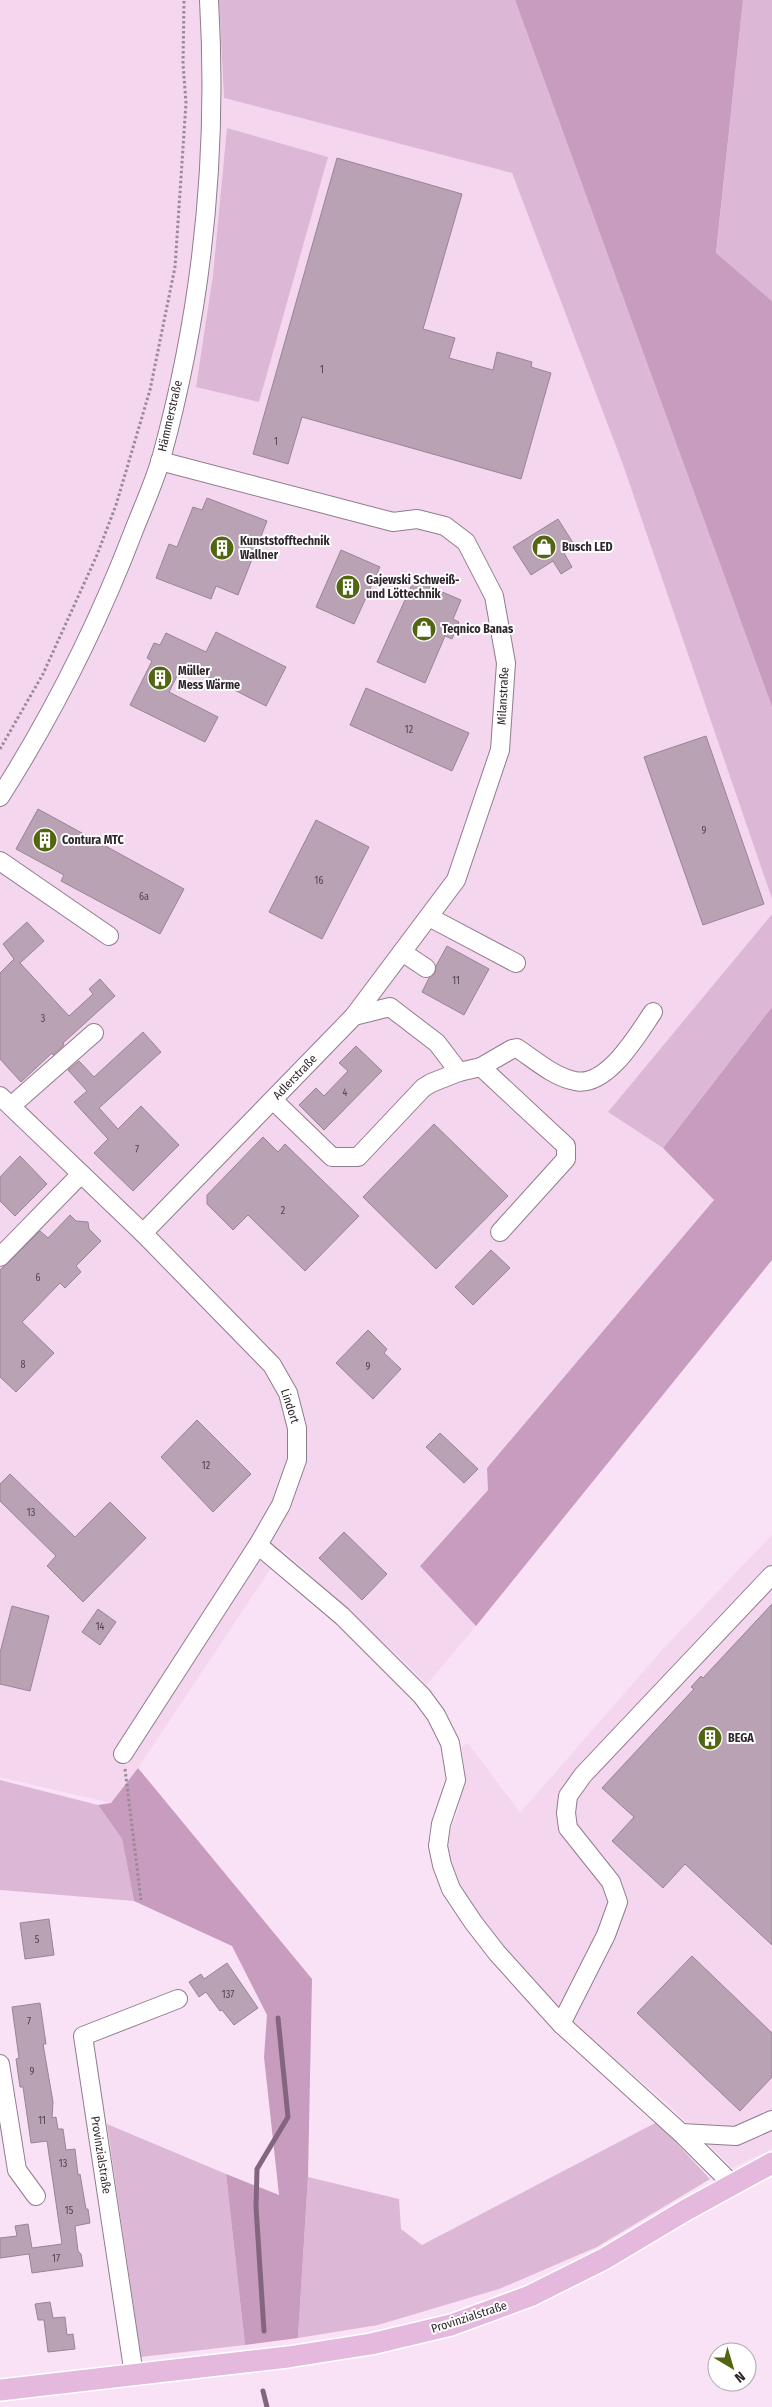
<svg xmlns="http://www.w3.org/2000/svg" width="772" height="2407" font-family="'Fira Sans Condensed',sans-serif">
<rect width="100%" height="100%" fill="#f9e2f5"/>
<g fill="#f4d6ee">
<polygon points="0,0 219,0 224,98 512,173 622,462 772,899 772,914 608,1112 663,1148 714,1200 487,1468 488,1490 420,1565 476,1626 426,1685 412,1669 283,1550 138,1768 111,1803 0,1777"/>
<polygon points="772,1535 772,2149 732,2168 667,2103 570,2022 499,1944 459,1889 447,1851 450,1831 459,1808 465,1771 462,1747 468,1743 520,1813 663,1649"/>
</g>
<g fill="#ddb8d6">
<polygon points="219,0 515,0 772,707 772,899 622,462 512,173 224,98"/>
<polygon points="743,0 772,0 772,301 716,254"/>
<polygon points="227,128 328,157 259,402 196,387 213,275"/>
<polygon points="772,914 772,1007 663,1148 608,1112"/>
<polygon points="0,1780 98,1805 122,1839 134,1901 0,1890"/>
<polygon points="657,2122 710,2179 597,2247 499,2289 378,2325 298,2338 308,2177 399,2199 401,2229 422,2245"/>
<polygon points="107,2124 226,2174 245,2345 141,2357"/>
</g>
<g fill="#c79cbf">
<polygon points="515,0 743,0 716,253 772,301 772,707"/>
<polygon points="772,1007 772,1260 476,1626 420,1566 488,1490 487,1468 714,1200 663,1148"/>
<polygon points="138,1768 312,1979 308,2177 298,2338 245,2345 226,2174 279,2195 264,2057 267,2015 232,1946 134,1901 122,1839 98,1805 111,1803"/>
</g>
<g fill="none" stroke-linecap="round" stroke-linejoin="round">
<g stroke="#84657f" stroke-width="5">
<polyline points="264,2331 256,2207 257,2169 288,2117 278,2018"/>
<polyline points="263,2391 267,2407"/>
</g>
</g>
<g fill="#b8a2b4" stroke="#998495">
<polygon points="337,158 462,194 423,329 455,338 449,358 493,370 497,352 532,362 531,367 551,373 521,479 302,417 288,464 253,454"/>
<polygon points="207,498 267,521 238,595 216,586 211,599 156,578 169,544 177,547 193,507 202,510"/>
<polygon points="558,519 575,546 564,553 572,567 561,574 553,561 531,575 513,547"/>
<polygon points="341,550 380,567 354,624 316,607"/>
<polygon points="414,580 461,600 453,619 459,622 452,639 445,636 425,683 377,662"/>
<polygon points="216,632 286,667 266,706 183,664 169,692 218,717 205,742 130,705 152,661 147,658 154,643 160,645 166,633 206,652"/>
<polygon points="366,688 469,733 452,771 350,725"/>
<polygon points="706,736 764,904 703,925 644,757"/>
<polygon points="38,809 184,889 160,934 61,881 64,875 16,849"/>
<polygon points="316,820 369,847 322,939 269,912"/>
<polygon points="27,922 44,941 20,963 69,1016 93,994 89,989 100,979 115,996 63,1043 64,1045 53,1055 52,1053 21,1082 0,1059 0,973 14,959 3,944"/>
<polygon points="447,946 489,969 464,1015 422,992 429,978 435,973 436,966"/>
<polygon points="143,1032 161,1052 99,1108 118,1129 141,1106 179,1145 133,1191 94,1153 108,1139 74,1102 87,1091 68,1070 79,1061 94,1077"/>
<polygon points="356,1046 382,1071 324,1130 299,1105 316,1088 324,1096 348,1071 339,1063"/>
<polygon points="434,1124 508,1196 436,1269 363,1197"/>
<polygon points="263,1137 278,1152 285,1144 359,1216 305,1271 248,1215 233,1230 207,1204 207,1195"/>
<polygon points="20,1156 47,1184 15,1216 0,1201 0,1177"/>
<polygon points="70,1215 76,1221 88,1222 89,1229 101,1241 76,1266 81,1272 65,1288 60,1283 22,1322 54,1353 16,1392 0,1377 0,1270 40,1231 48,1238"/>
<polygon points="491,1250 510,1268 473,1305 455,1287"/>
<polygon points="368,1330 387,1349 384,1353 401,1369 373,1399 336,1363"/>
<polygon points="197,1420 251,1474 213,1512 161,1457"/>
<polygon points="440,1433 478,1469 464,1483 426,1447"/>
<polygon points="10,1474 75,1537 110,1502 146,1538 83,1602 47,1566 56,1556 0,1501 0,1484"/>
<polygon points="344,1532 387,1574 362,1600 319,1558"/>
<polygon points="772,1604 772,1945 685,1864 663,1888 612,1841 634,1817 602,1788 694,1689 691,1687 701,1676 703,1678"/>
<polygon points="12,1606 49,1616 30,1691 0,1684 0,1653"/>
<polygon points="98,1609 116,1622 100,1645 82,1632"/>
<polygon points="49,1919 54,1955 25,1959 20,1923"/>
<polygon points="692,1956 772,2033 772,2077 740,2111 637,2013"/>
<polygon points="227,1963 258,2008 234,2025 222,2010 220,2011 206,1992 199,1997 189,1982 201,1974 204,1979"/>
<polygon points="40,2003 46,2044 43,2044 53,2102 52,2118 56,2117 58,2129 63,2129 66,2150 75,2149 78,2175 80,2174 86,2209 88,2209 90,2223 75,2226 78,2251 81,2254 83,2266 32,2273 29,2254 0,2258 0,2238 17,2236 15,2226 28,2224 32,2248 62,2244 47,2141 31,2143 23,2087 20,2087 16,2059 19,2058 12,2007"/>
<polygon points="50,2302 53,2318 65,2317 67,2335 73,2334 75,2349 48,2352 44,2320 38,2320 35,2304"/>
</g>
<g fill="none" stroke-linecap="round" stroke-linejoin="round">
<defs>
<g id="minor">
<polyline points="160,461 393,522 417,519 445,526 466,542 494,596 506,663 500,750 456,880 354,1016"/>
<path d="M0,797C54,712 98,624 134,530C143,507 154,483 161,459C202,310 218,154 209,0"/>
<polyline points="0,861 109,936"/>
<polyline points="429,917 516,963"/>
<polyline points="402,952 426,968"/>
<polyline points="481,1067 566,1146 566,1159 500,1232"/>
<polyline points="0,1096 143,1233 272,1365 288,1393 297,1428 297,1460 281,1505 258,1545 123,1754"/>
<path d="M273,1100L332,1157H358L423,1088L431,1083L459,1072L481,1067L512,1049L517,1048C535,1060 554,1077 575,1081C607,1088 638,1034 653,1012"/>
<polyline points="11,1106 94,1033"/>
<polyline points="143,1233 354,1016 390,1007 437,1043 459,1072"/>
<polyline points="0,1257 81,1174"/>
<polyline points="258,1545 342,1616 422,1696 436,1715 450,1743 456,1780 441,1824 438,1846 442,1865 451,1889 473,1922 497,1953 561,2024 681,2133 732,2184"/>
<polyline points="561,2024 606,1935 618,1902 611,1882 568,1828 566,1813 568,1796 583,1775 772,1575"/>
<polyline points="0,2064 17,2170 36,2196"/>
<polyline points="681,2133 736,2136 772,2120"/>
<polyline points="134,2375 83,2036 178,1999"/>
</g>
<polyline id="major" points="0,2390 288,2357 371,2344 451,2325 530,2296 604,2259 686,2210 772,2163"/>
</defs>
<use href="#minor" stroke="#917c8d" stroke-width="20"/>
<use href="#major" stroke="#fff" stroke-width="24"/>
<g stroke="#9a8a97" stroke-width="3" stroke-dasharray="2.5 2.5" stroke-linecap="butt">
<polyline points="0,749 43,674 97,555 116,505 150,390 175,267 186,103 183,64 184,0"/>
<polyline points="125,1769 141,1900"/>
</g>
<use href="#minor" stroke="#fff" stroke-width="18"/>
<use href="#major" stroke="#e5b9de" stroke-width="21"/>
</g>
<defs>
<symbol id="shop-disc" viewBox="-11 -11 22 22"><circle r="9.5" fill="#526612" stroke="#fff"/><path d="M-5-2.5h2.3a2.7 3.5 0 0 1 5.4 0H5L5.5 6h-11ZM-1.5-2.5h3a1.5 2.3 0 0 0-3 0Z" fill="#fff"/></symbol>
<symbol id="building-disc" viewBox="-11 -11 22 22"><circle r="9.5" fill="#526612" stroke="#fff"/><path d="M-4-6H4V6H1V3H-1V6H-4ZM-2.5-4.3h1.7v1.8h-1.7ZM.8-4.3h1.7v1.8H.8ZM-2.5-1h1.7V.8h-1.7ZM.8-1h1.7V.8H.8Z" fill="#fff"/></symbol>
</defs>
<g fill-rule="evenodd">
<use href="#shop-disc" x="530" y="533" width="28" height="28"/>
<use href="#building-disc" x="208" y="534" width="28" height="28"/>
<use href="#building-disc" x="334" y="573" width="28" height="28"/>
<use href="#shop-disc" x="410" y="615" width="28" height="28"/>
<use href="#building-disc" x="146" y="664" width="28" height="28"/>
<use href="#building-disc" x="31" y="826" width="28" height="28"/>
<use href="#building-disc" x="696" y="1724" width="28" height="28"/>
</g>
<g text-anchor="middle" stroke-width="4" stroke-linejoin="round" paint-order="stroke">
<g font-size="10" fill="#51454f">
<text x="322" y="373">1</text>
<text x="276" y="445">1</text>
<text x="409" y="733">12</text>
<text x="704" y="834">9</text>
<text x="319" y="884">16</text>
<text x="144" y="900">6a</text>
<text x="456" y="984">11</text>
<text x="43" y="1022">3</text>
<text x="345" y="1096">4</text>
<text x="137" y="1153">7</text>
<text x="283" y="1214">2</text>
<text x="38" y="1281">6</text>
<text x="23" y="1368">8</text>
<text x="368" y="1370">9</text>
<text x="206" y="1469">12</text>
<text x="31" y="1516">13</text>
<text x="100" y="1630">14</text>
<text x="37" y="1943">5</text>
<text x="228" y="1998">137</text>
<text x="29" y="2025">7</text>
<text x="32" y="2075">9</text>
<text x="42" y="2124">11</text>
<text x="63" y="2167">13</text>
<text x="69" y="2214">15</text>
<text x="56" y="2262">17</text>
</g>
<g font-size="12" fill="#2f262d" stroke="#fff">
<text transform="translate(170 416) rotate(-77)" y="4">Hämmerstraße</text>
<text transform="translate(503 696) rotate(-87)" y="4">Milanstraße</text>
<text transform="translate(295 1077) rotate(-46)" y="4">Adlerstraße</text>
<text transform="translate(290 1406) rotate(72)" y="4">Lindort</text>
<text transform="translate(101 2155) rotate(81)" y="4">Provinzialstraße</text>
<text transform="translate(469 2317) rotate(-18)" y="4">Provinzialstraße</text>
</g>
<g font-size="12" font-weight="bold" fill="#2f262d" stroke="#fff" text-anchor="start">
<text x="240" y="545">Kunststofftechnik<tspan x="240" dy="14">Wallner</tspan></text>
<text x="562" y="551">Busch LED</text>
<text x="366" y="584">Gajewski Schweiß-<tspan x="366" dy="14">und Löttechnik</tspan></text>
<text x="442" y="633">Teqnico Banas</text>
<text x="178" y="675">Müller<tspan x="178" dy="14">Mess Wärme</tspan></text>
<text x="62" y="844">Contura MTC</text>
<text x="728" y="1742">BEGA</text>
</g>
</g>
<g transform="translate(732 2367) rotate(142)"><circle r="24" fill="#ffffff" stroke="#aca8ab"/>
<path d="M0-4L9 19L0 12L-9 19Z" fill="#526612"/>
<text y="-8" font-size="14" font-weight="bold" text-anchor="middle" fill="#2f262d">N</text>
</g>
</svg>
